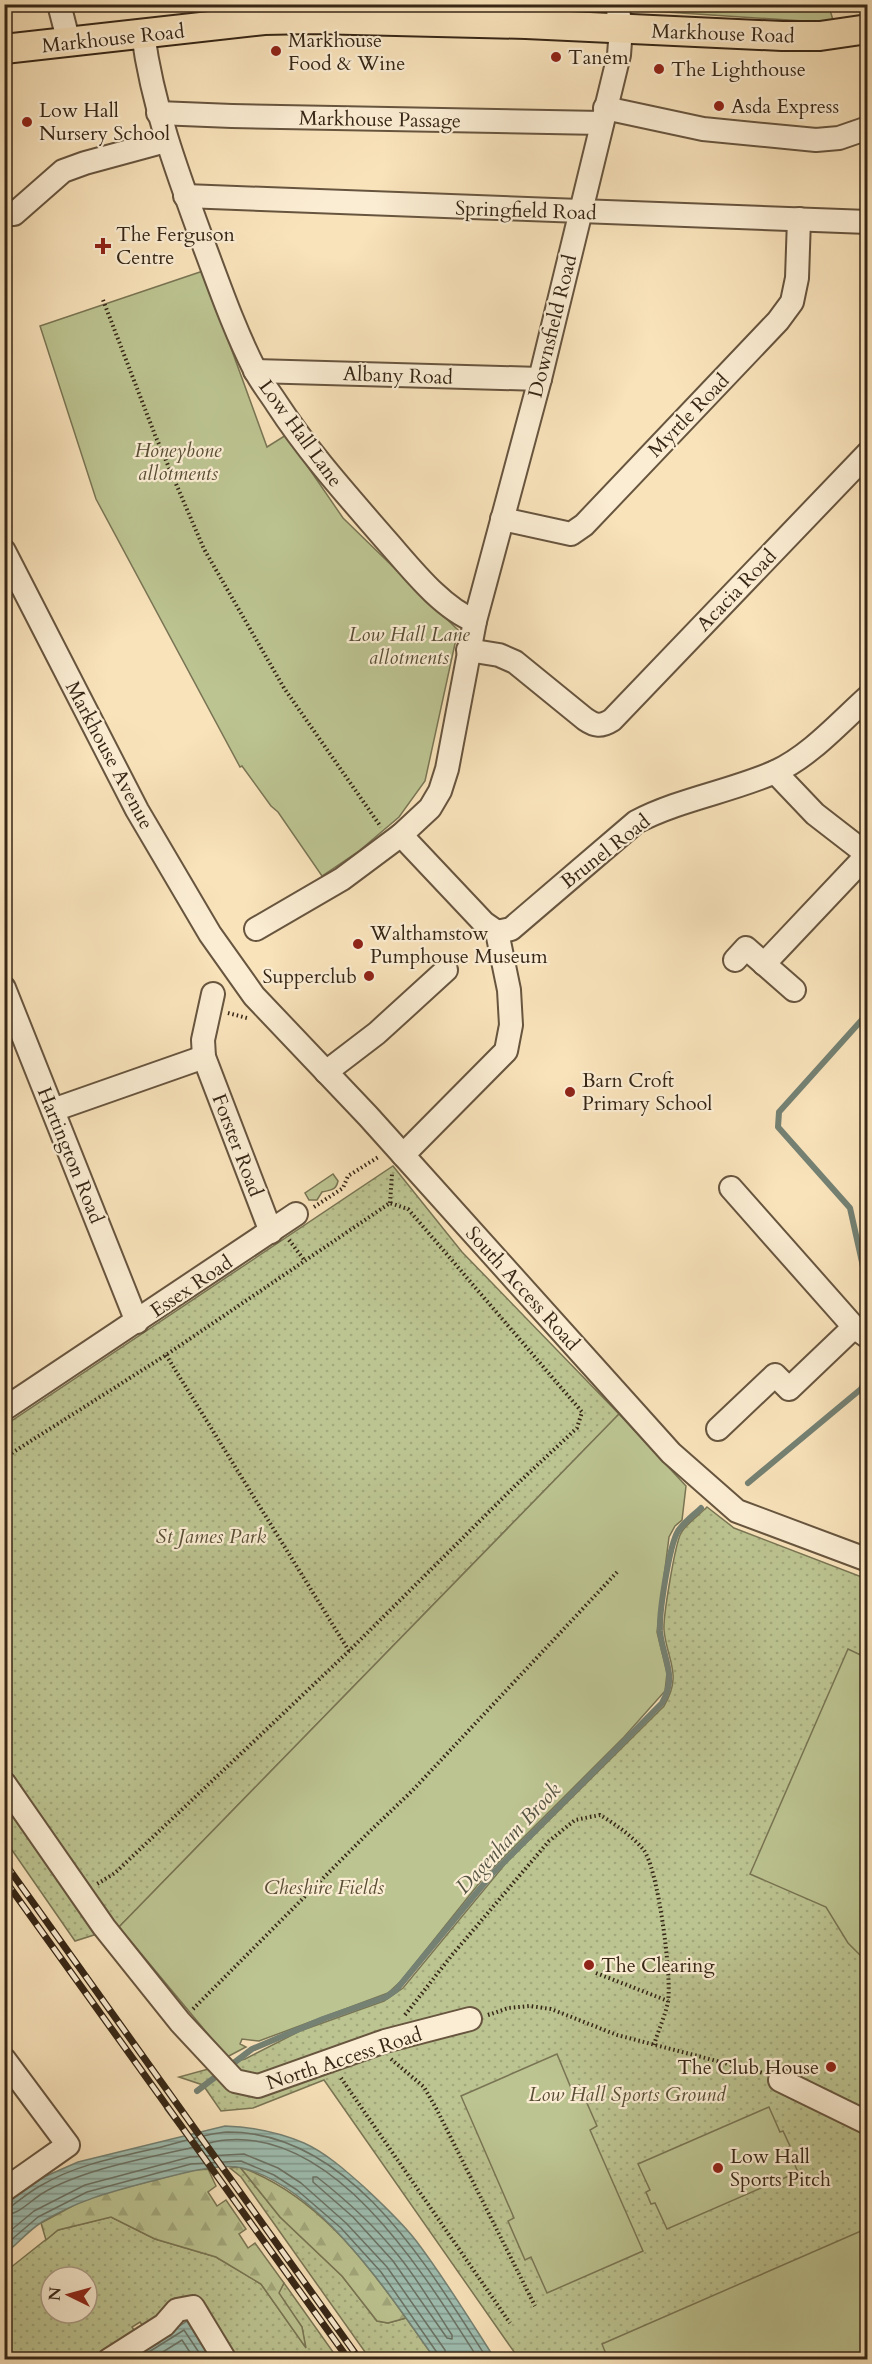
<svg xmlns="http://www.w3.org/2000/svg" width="872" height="2364" font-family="Cardo,serif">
<defs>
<pattern id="grass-dots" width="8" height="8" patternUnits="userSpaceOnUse" patternTransform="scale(1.5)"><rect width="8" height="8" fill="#bcc491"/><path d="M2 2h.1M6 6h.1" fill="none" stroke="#a2a87c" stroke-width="1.8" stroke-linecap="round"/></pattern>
<pattern id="forest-firs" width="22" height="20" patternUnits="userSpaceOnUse" patternTransform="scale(1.5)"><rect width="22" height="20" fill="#bcc491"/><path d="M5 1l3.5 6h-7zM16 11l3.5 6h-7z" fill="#a2a87c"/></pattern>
<pattern id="water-rules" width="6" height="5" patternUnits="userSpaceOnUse" patternTransform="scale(1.5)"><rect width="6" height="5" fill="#9ebeb1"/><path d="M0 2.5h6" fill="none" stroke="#829a8f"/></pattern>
</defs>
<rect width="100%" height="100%" fill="#f9e3bb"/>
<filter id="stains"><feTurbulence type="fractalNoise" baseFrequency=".00333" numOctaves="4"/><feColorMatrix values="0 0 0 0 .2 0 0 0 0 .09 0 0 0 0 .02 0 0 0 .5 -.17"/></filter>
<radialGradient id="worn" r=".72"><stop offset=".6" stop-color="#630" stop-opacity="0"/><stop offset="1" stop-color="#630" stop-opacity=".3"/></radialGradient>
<g fill="url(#grass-dots)" stroke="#797554" stroke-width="1.5" fill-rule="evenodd">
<polygon points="393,1166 462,1252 619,1414 119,1927 75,1941 5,1840 4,1426"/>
<path d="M707,1507L734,1528L867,1579V2359H519L324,2080L253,2108L221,2111L203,2085L179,2077L245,2059L300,2031L384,2001L403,1988L506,1863L664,1706C683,1674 667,1661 664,1630C663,1617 675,1544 681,1533C686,1524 699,1515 707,1507Z"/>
<polygon points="240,2167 280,2217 342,2276 377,2321 388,2323 406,2318 435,2359 370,2359 241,2177 230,2168"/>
<path d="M111,2217L155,2239L216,2257L261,2284L305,2346L302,2327L278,2293L284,2283L338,2359H230L214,2321L201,2299L183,2298L162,2309L157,2325L146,2330L140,2322L132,2327L137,2335L99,2359L5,2360V2272L58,2230ZM51,2277H87V2313H51Z"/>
</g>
<g fill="url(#forest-firs)" stroke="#797554" stroke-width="1.5">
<path d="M240,2167C313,2193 363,2257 406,2318L388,2323L377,2321L342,2276L280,2217Z"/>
<polygon points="208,2169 216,2186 208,2192 217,2206 226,2200 246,2229 239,2234 248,2248 255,2243 284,2283 279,2293 302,2327 306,2348 261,2284 216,2257 155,2239 111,2217 58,2230 46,2240 41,2223 89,2197 193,2170"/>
</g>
<g fill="#bcc491" stroke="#797554" stroke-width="1.5">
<polygon points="634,5 832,5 829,7 834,23 636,10"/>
<polygon points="203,271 267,447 286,435 343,518 458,630 425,781 399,817 359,851 322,876 278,812 271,806 242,766 240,767 96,499 40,326"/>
<path d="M333,1174L338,1181C336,1191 330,1190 322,1192L317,1200H309L305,1193Z"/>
<polygon points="619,1414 686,1486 682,1520 675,1526 669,1537 657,1632 667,1673 665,1691 624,1737 485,1876 401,1981 388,1993 259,2041 242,2039 240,2044 246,2047 227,2057 119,1927"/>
<polygon points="848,1649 867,1658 867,1962 848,1943 826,1907 750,1874"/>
<polygon points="557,2054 571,2088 579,2085 597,2126 590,2130 643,2251 547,2293 531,2257 525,2260 508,2221 514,2218 461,2096"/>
<polygon points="769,2107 780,2132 783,2131 790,2146 787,2148 798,2172 667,2229 655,2203 651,2204 646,2192 650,2190 638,2164"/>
<polygon points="861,2231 868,2246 867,2359 608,2359 602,2344"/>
</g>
<g fill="url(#water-rules)" stroke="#748173" stroke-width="1.5">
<path d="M225,2126C253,2127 278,2132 304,2143C326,2153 345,2170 363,2186C382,2204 401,2221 417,2242C445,2279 470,2320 495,2359H435C392,2298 319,2186 242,2168C218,2162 172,2176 148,2182C110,2192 76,2201 42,2222C29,2230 17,2244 5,2254L4,2203L37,2180L78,2162Z"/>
<polygon points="187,2321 211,2359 125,2360"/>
</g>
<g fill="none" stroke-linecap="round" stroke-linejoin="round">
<g stroke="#6a7264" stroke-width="1.5">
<path d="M313,2177H317C346,2200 374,2225 397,2254C418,2279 434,2308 452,2335V2339L447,2338L393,2261L353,2217L313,2182Z"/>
<path d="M4,2208L10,2207C20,2200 29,2192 40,2186C75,2165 117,2157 157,2148C178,2143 207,2133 228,2132C351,2132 429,2269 488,2360"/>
<path d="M4,2215C19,2215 31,2200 43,2193C61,2182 82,2175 102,2169C130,2161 158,2155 186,2149C199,2146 213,2141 226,2140C339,2130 427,2279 479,2360"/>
<polyline points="4,2236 34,2211 85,2185 190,2157 244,2154 278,2168 301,2183 346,2223 387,2267 445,2350 447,2360"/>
<polyline points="4,2246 38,2217 87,2192 191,2164 241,2161 274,2175 297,2190 341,2228 381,2272 438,2354 439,2360"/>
<polyline points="136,2360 184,2330 204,2360"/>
<polyline points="150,2360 182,2340 195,2360"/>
</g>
<g stroke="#748173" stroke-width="6">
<polyline points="868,1013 779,1112 778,1127 850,1208 868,1289"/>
<polyline points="748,1483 861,1389 868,1375"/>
<path d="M197,2091L252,2049L323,2019L386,1997L396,1990L492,1874L662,1703C678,1675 663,1660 660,1631C659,1613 669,1546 678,1531C684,1522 694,1515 701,1508"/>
<polyline points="167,2108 192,2141"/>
</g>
<defs>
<g id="minor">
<polyline points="59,4 69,43"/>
<path d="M143,34C153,109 179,177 205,248C220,288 235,331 255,370C261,382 270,393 277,404C309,453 347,495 385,539C409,566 441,608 475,621"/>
<polyline points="605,108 703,129 816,140 839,138 868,128"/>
<polyline points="158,113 232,116 602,123"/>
<polyline points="185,196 868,222"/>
<polyline points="14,214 63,171 85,163 166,141"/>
<polyline points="255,371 540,379"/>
<polyline points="502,519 571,534 584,525 778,321 792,302 797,278 799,219"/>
<polyline points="4,551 137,810 210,934 254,996 368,1116 671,1453 737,1511 868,1560"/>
<path d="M468,650L499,655L515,662L585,719C595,726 601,727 612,720L868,453"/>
<polyline points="775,772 815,814 868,855"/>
<path d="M401,835L484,923L497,932L511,929L636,822C680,799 729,792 775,772C810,756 839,723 868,697"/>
<polyline points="256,929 342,879 401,835 430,808 440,791 447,769 475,621 540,379 619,55 621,28 617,4"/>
<polyline points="735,960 746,948 794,990"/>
<polyline points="764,964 867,855"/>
<polyline points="4,988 137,1322"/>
<polyline points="213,994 203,1040 204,1057 271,1232"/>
<polyline points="326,1072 377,1033 446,970"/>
<polyline points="53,1110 204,1057"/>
<polyline points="403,1155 506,1051 511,1025 509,990 497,932"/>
<polyline points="731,1188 854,1327 868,1337"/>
<polyline points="4,1409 296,1214"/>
<polyline points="718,1429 775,1375 789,1389 854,1327"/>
<polyline points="4,1783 104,1927 180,2022 235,2081 258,2086 385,2041 470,2019"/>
<polyline points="4,2059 68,2145 4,2190"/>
<polyline points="780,2080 868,2123"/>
<polyline points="109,2360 164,2325 177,2310 193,2307 225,2360"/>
</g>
<polyline id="major" points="4,49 264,20 313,19 526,24 782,36 820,36 868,29"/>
</defs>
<use href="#minor" stroke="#67553f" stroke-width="26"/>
<use href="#major" stroke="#362616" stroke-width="32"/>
<g stroke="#362616" stroke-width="4" stroke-dasharray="1.5 3" stroke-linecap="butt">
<polyline points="103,300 155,435 204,549 284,688 381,827"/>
<polyline points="228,1013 247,1018"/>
<polyline points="390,1203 392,1174"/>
<polyline points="314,1207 343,1188 348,1176 380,1156"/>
<polyline points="289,1240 305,1261"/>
<polyline points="166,1355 349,1651"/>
<polyline points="4,1458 166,1355 390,1203 408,1209 582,1412 577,1428 515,1486 349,1651 115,1873 97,1884"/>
<polyline points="596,1973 668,2001"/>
<polyline points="193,2009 368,1833 412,1791 619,1570"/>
<path d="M405,2015L452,1955L549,1841L575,1820L600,1815C615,1824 631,1835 643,1849C658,1867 672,1976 668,2002C665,2016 658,2031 654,2045"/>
<polyline points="488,2015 508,2008 530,2006 551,2009 617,2035 763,2073"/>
<polyline points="391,2059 424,2087 437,2110 535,2306"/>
<polyline points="341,2078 510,2323"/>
</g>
<use href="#minor" stroke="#fbedd3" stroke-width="22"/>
<use href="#major" stroke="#f9e3bb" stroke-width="28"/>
<defs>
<g id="rail">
<polyline points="4,1862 360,2360"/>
<polyline points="4,1879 349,2360"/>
</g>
</defs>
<use href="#rail" stroke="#362616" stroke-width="7"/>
<use href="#rail" stroke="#fbedd3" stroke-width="4.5" stroke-dasharray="14" stroke-linecap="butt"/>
</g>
<g fill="#8f2418" stroke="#fbedd3" stroke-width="2">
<circle cx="276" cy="51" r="6"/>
<circle cx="556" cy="57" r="6"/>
<circle cx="659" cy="69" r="6"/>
<circle cx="719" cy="106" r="6"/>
<circle cx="27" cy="122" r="6"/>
<path d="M100 237h6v6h6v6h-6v6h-6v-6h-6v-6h6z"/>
<circle cx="358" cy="944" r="6"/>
<circle cx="369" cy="976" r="6"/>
<circle cx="570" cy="1092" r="6"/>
<circle cx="589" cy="1965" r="6"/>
<circle cx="831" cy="2067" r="6"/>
<circle cx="718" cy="2168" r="6"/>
</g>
<g text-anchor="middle" stroke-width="4.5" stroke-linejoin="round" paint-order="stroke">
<g font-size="20" fill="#362616" stroke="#fbedd3">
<text transform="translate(723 33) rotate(2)" y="7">Markhouse Road</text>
<text transform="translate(113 38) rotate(-6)" y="7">Markhouse Road</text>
<text transform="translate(380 119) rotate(1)" y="7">Markhouse Passage</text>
<text transform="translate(526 210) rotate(2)" y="7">Springfield Road</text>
<text transform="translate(552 326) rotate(-76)" y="7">Downsfield Road</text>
<text transform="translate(398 375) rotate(2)" y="7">Albany Road</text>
<text transform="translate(688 415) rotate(-46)" y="7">Myrtle Road</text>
<text transform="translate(301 433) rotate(54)" y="7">Low Hall Lane</text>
<text transform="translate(736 590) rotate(-46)" y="7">Acacia Road</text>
<text transform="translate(110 755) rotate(62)" y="7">Markhouse Avenue</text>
<text transform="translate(605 851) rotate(-38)" y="7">Brunel Road</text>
<text transform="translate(238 1145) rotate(69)" y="7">Forster Road</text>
<text transform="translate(71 1155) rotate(68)" y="7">Hartington Road</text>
<text transform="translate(191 1286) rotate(-34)" y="7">Essex Road</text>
<text transform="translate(523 1288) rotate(48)" y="7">South Access Road</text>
<text transform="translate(344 2058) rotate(-18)" y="7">North Access Road</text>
</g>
<g font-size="20" fill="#362616" stroke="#fbedd3" text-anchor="start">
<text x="288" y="47">Markhouse<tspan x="288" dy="23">Food &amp; Wine</tspan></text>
<text x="568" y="64">Tanem</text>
<text x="671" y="76">The Lighthouse</text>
<text x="731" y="113">Asda Express</text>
<text x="39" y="117">Low Hall<tspan x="39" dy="23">Nursery School</tspan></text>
<text x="116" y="241">The Ferguson<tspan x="116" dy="23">Centre</tspan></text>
<text x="370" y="940">Walthamstow<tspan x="370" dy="23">Pumphouse Museum</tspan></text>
<text x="357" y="983" text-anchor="end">Supperclub</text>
<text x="582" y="1087">Barn Croft<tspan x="582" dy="23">Primary School</tspan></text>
<text x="601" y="1972">The Clearing</text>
<text x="819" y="2074" text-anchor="end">The Club House</text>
<text x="730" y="2163">Low Hall<tspan x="730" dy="23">Sports Pitch</tspan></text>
</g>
<g font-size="20" font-style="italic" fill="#584e35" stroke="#fbedd3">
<text x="178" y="457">Honeybone<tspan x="178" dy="23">allotments</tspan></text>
<text x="409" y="641">Low Hall Lane<tspan x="409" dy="23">allotments</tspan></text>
<text x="211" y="1543">St James Park</text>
<text x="324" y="1894">Cheshire Fields</text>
<text x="627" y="2101">Low Hall Sports Ground</text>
</g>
<g font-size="21" font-style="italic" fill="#555444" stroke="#fbedd3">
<text transform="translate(508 1838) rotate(-47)" y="7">Dagenham Brook</text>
</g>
</g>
<rect width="872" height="2364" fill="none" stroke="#f9e3bb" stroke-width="24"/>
<rect x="6" y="6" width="860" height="2352" fill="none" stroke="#362616" stroke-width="3"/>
<rect x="12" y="12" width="848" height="2340" fill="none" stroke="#362616" stroke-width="1.5"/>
<g transform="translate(69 2295) rotate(275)"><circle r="28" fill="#fbedd3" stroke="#ac9d87" stroke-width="1.5"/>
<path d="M0-4.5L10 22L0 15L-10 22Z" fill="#8f2418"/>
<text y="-9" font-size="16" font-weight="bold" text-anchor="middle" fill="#362616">N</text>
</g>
<rect width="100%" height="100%" filter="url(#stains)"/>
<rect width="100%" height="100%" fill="url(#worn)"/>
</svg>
